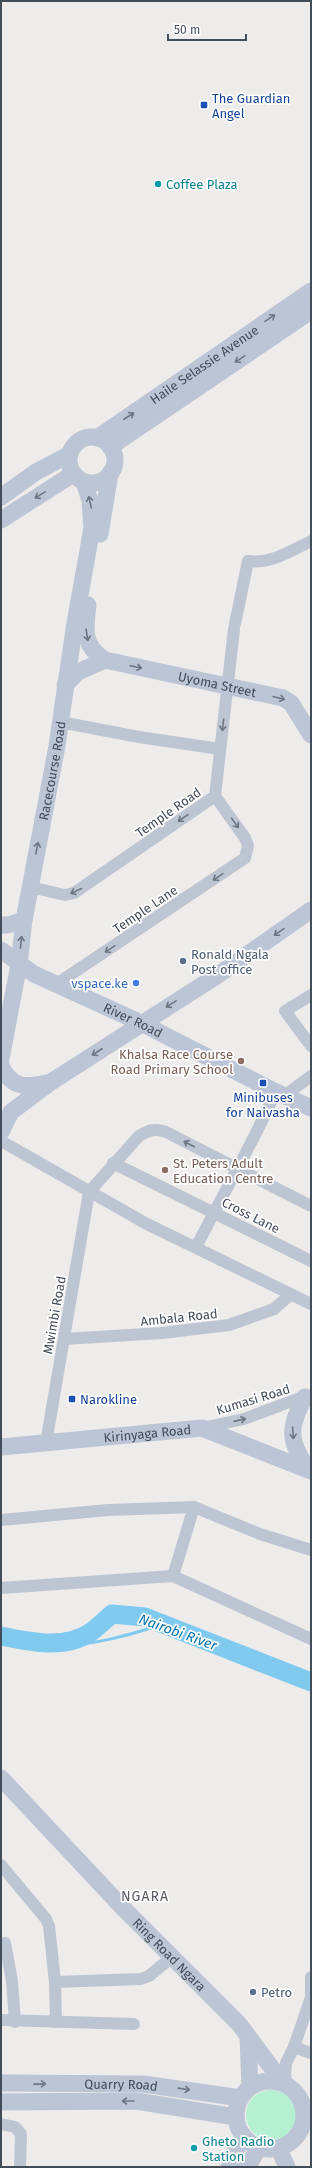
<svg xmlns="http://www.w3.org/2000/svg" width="312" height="2168" font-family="'Fira Sans',sans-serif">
<rect width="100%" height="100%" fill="#eeebeb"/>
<circle fill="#b5f0d3" cx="271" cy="2115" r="25"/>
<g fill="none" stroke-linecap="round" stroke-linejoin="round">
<path stroke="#80caef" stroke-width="3" d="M63,1643C89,1648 138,1632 164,1624"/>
<path stroke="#80caef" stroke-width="19" d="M1,1636C30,1642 65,1650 91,1632C98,1627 105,1620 112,1614L145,1617L311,1682"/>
<g stroke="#bdc5d2" stroke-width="12">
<path d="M235,624L248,561C271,564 291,551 311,541"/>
<polyline points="60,722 139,737 220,749"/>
<polyline points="30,887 65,895 74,893 215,796 234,629"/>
<polyline points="55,985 245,858 248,846 245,838 215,796"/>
<polyline points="311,995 285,1011 311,1046"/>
<polyline points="284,1096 311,1076"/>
<polyline points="1,1141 145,1223 311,1304"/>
<polyline points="113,1163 311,1261"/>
<polyline points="196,1247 254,1137 276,1092"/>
<polyline points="64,1339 162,1333 229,1325 274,1309 290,1295"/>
<polyline points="202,1428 244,1419 308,1395"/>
<path d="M46,1443L89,1192L139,1136C149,1130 155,1128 166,1132L311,1206"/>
<polyline points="194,1507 173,1576 311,1639"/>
<polyline points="1,1520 108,1510 194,1507 260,1534 311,1550"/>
<polyline points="1,1588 173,1576"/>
<polyline points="1,1865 46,1919 49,1926 55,1982 56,2022"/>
<polyline points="5,1943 12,1981 15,2022"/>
<polyline points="55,1982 141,1979 149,1976 172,1957"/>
<polyline points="1,2020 134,2024"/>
<polyline points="294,2047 311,2053"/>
<polyline points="287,2085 285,2075 286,2063 294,2047 311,1997 311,1977"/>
<polyline points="1,2124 15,2127 21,2134 20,2167"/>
</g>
<g stroke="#bcc5d6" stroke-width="17">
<circle cx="92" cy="460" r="23"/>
<path id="s1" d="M97,438L311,291"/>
<polyline points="110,447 311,311"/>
<polyline points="1,497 36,472 70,454"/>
<polyline points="1,520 73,474"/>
<polyline points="100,534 110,473"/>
<path id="s2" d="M88,605C85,630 82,645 105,660L283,698L291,703L311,735"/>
<polyline points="65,685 78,672 105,660"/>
<polyline points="1,925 8,925 24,920"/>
<path id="s3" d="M1,950L34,974L141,1023L276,1092L311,1108"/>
<path id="s4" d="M1,1059L19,964L24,920L57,746L75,623L92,528L90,501L84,482"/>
<path d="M1,1066C12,1088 25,1088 47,1083"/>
<polyline points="1,1132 11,1112 51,1082 218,975 311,910"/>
<path d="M305,1397C288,1427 288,1442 309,1470"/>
<path id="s5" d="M1,1447L202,1428L311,1471"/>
<path id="s6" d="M1,1778L123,1908L239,2024L283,2083"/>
<polyline points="248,2037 250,2087"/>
<circle cx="270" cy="2115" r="34"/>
<path id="s7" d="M1,2083L143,2084L241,2098"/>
<polyline points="1,2102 136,2101 236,2117"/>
<polyline points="279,2149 287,2167"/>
<polyline points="229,2167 236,2149 245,2139"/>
<polyline points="247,2167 259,2148"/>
</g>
</g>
<defs><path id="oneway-shaft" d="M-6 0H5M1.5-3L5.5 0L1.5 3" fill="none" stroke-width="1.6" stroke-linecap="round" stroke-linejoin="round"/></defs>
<g stroke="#6d7685">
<use href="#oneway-shaft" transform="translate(270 318) rotate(-34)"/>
<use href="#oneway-shaft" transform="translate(240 359) rotate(146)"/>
<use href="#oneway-shaft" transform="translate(129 416) rotate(-33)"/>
<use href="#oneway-shaft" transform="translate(40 495) rotate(148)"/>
<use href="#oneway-shaft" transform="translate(90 502) rotate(-103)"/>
<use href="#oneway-shaft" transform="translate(87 635) rotate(81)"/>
<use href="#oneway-shaft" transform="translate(136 667) rotate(12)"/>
<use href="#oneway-shaft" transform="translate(279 698) rotate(14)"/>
<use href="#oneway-shaft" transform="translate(37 848) rotate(-79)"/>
<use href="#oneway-shaft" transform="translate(279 932) rotate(145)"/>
<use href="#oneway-shaft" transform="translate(21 942) rotate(-85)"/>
<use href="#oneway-shaft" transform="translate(171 1004) rotate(148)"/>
<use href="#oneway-shaft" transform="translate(97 1052) rotate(147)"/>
<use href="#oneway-shaft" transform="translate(293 1433) rotate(86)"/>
<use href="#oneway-shaft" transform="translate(40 2084) rotate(-1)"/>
<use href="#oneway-shaft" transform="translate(184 2089) rotate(8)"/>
<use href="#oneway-shaft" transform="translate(128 2101) rotate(180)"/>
</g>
<g stroke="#6e7683">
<use href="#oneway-shaft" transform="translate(223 725) rotate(96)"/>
<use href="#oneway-shaft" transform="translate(183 818) rotate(145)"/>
<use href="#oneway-shaft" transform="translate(235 823) rotate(54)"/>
<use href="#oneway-shaft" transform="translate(218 877) rotate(146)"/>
<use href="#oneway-shaft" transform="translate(76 891) rotate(155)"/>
<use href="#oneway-shaft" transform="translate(110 949) rotate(146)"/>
<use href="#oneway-shaft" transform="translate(189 1144) rotate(-153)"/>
<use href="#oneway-shaft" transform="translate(240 1420) rotate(-13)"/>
</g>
<g fill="#1a4fb4" stroke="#fff" stroke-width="1.5">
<rect x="200" y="101" width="8" height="8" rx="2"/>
<rect x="259" y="1079" width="8" height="8" rx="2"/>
<rect x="68" y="1395" width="8" height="8" rx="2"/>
</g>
<g fill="#0f9aa8" stroke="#fff" stroke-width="1.5">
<circle cx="158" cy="184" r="4"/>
<circle cx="194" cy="2148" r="4"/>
</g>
<g fill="#5c6f8a" stroke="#fff" stroke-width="1.5">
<circle cx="183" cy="961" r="4"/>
<circle cx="253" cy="1992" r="4"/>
</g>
<circle fill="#3f7fe0" stroke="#fff" stroke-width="1.5" cx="136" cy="983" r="4"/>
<g fill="#8d6e63" stroke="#fff" stroke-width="1.5">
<circle cx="241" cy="1061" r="4"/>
<circle cx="165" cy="1170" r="4"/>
</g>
<g text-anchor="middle" stroke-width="3.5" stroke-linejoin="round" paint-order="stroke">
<g font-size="13" fill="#164399" stroke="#fff" text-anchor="start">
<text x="212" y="103">The Guardian<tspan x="212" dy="15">Angel</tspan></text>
<text x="263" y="1102" text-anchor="middle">Minibuses<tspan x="263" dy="15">for Naivasha</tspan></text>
<text x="80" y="1404">Narokline</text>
</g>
<g font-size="13" fill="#0d838f" stroke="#fff" text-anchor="start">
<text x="166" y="189">Coffee Plaza</text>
<text x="202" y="2146">Gheto Radio<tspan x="202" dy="15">Station</tspan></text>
</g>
<g font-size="13" fill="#434c59" stroke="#fff">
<text dy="5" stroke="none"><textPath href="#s1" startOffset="130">Haile Selassie Avenue</textPath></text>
<text dy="5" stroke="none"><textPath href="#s2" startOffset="177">Uyoma Street</textPath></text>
<text dy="5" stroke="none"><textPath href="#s4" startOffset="293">Racecourse Road</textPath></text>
<text transform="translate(168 812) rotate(-35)" y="5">Temple Road</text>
<text transform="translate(145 909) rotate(-34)" y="5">Temple Lane</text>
<text dy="5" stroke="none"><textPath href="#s3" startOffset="150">River Road</textPath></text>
<text transform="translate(251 1215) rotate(27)" y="5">Cross Lane</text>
<text transform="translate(54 1315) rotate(-80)" y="5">Mwimbi Road</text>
<text transform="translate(179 1317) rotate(-6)" y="5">Ambala Road</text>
<text transform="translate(253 1399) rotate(-17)" y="5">Kumasi Road</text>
<text dy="5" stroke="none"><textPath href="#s5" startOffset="147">Kirinyaga Road</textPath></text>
<text dy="5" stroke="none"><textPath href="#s6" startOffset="244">Ring Road Ngara</textPath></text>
<text dy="5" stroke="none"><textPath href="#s7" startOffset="120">Quarry Road</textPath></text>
</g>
<g font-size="13" fill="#4e5e75" stroke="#fff" text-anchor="start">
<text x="191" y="959">Ronald Ngala<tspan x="191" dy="15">Post office</tspan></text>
<text x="261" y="1997">Petro</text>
</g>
<g font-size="13" fill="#366cbe" stroke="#fff" text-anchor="end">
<text x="128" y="988">vspace.ke</text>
</g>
<g font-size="13" fill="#785e54" stroke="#fff" text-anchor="end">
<text x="233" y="1059">Khalsa Race Course<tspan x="233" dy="15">Road Primary School</tspan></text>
<text x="173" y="1168" text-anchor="start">St. Peters Adult<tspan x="173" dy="15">Education Centre</tspan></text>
</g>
<g font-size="14" font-style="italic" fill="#0572aa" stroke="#fff">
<text transform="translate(178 1632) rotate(20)" y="5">Nairobi River</text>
</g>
<g font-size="14" letter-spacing="1" fill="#585a60" stroke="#fff">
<text x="145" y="1901">NGARA</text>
</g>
</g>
<rect width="312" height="2168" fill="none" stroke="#434c59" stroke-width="4"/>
<path d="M168 34v6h78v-6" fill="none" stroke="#434c59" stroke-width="2"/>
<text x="174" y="34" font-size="12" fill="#434c59" stroke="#ffffff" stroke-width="3" paint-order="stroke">50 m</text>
</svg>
